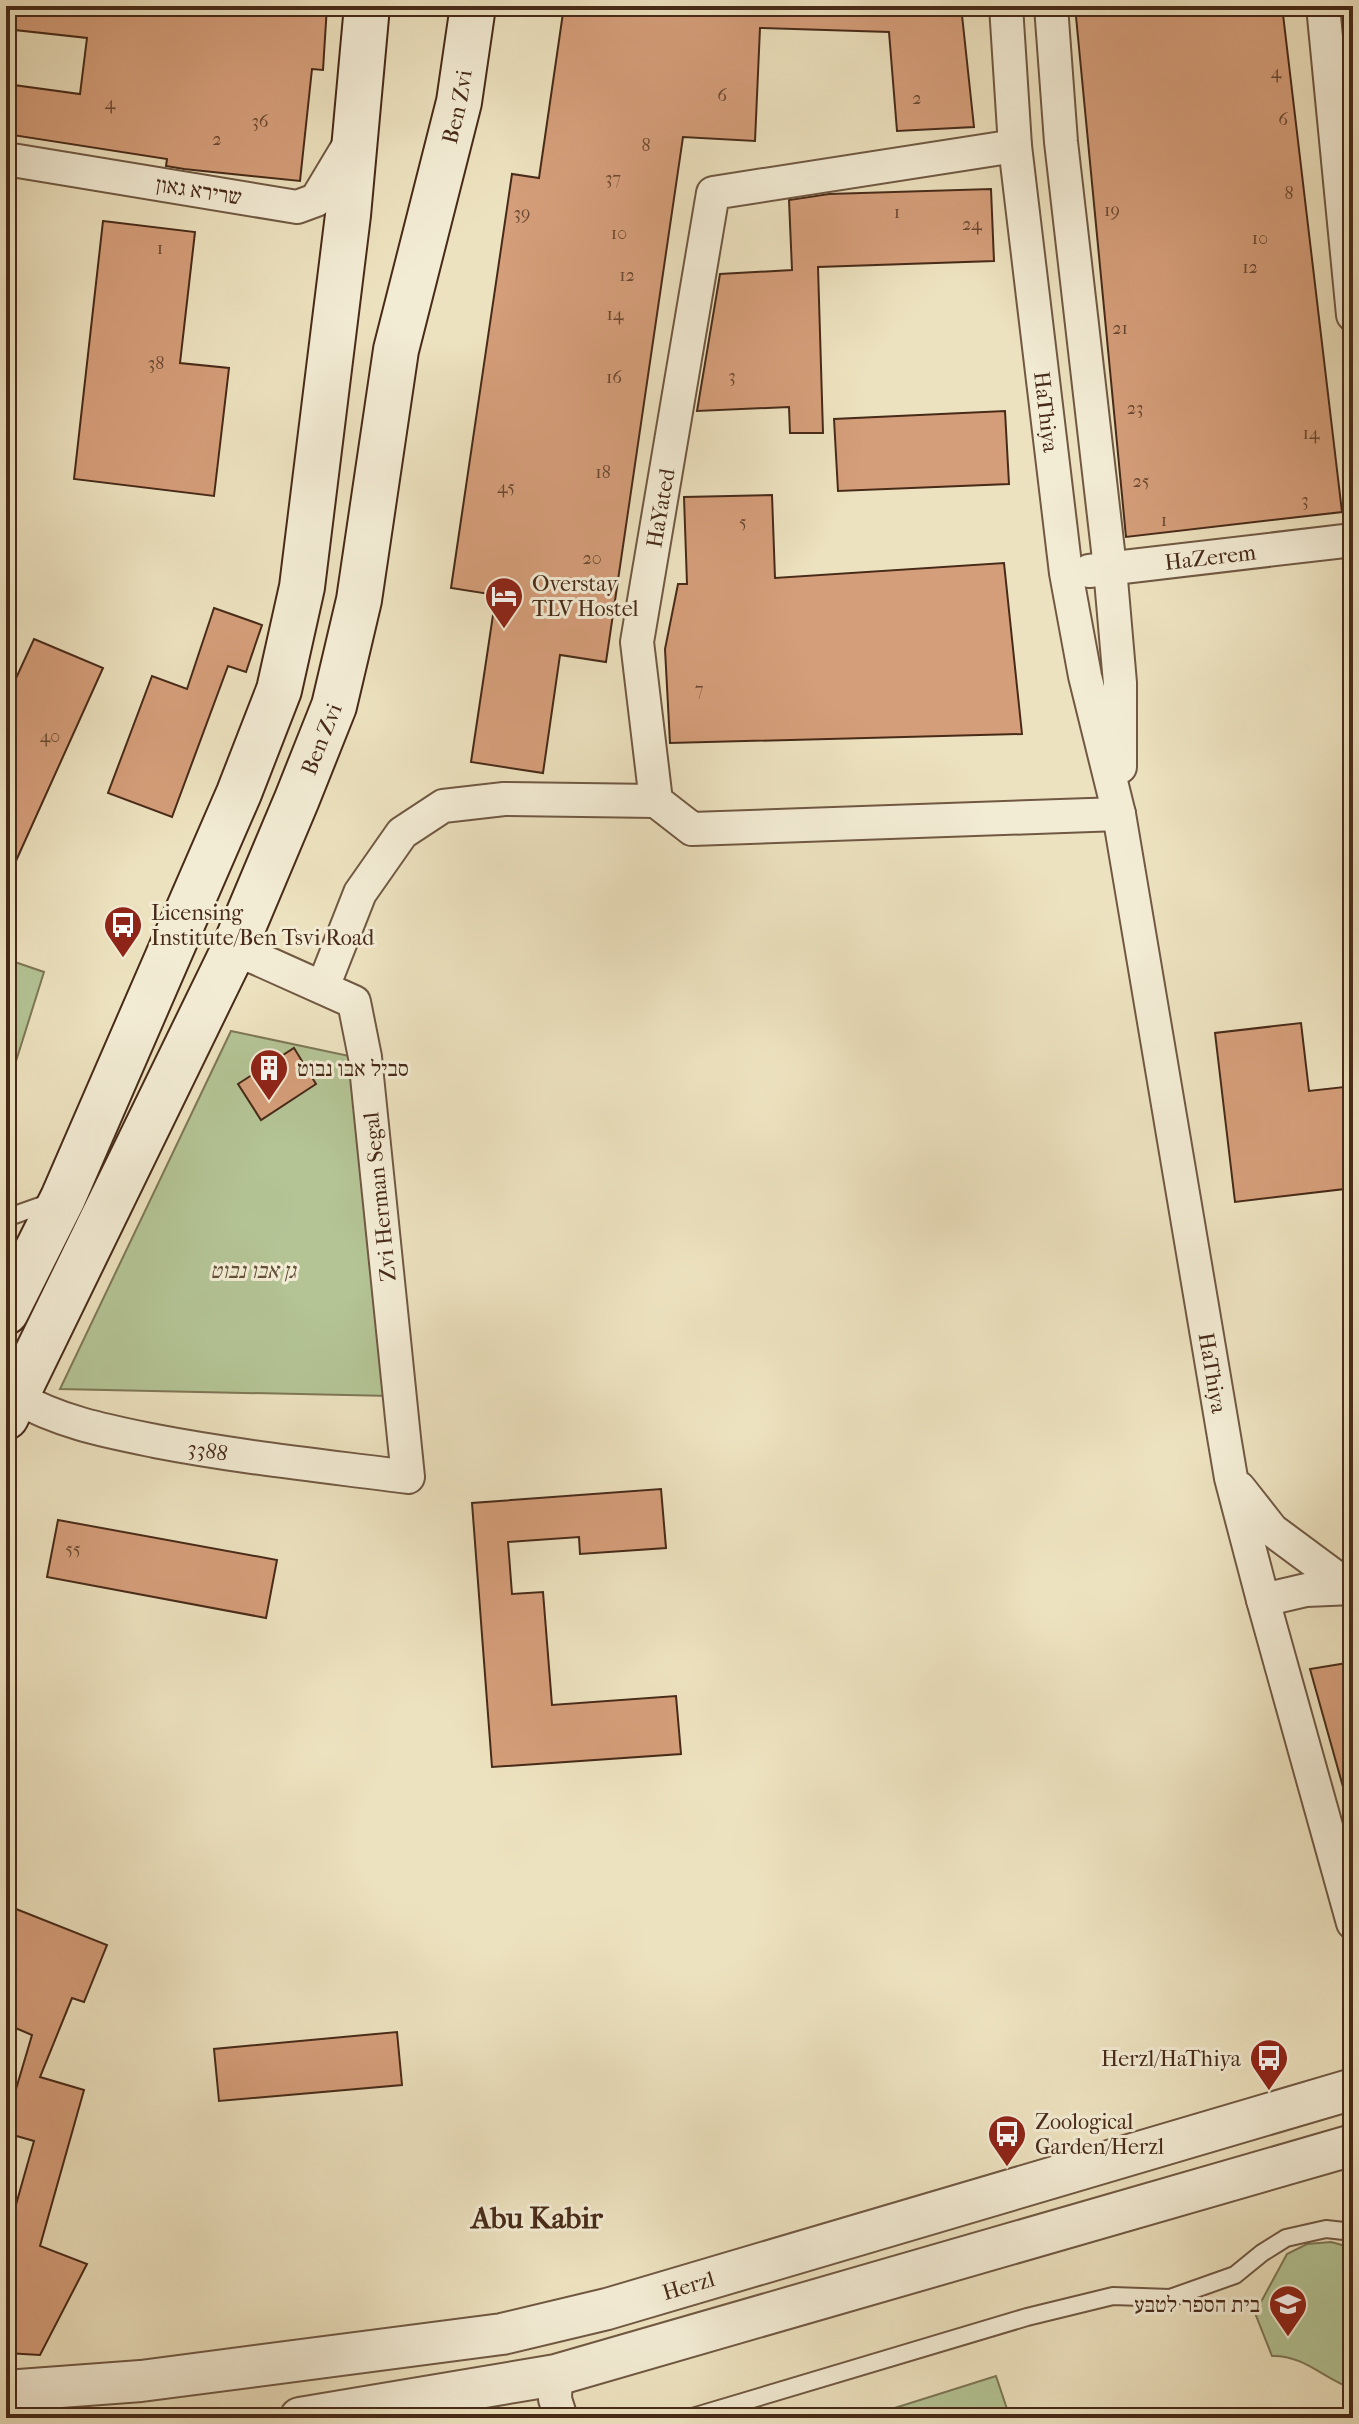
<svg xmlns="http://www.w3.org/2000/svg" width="1359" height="2424" font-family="'IM FELL French Canon','Frank Ruhl Libre',serif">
<rect width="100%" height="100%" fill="#ede2bf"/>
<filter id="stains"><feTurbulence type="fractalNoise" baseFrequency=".0025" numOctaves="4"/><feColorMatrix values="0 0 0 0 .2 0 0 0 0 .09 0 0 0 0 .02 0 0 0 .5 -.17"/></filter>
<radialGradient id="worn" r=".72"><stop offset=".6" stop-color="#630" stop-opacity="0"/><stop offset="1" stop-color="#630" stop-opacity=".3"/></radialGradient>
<g fill="#b4c495" stroke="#7e7756" stroke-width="2">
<polygon points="6,959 44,972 6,1093"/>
<polygon points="231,1031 354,1057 391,1396 60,1389"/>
<path d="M1331,2242L1353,2248V2389C1324,2379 1304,2355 1272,2356L1255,2313L1287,2254L1307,2244Z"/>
<polygon points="996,2376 1010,2418 863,2418"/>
</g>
<g fill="#d59e7a" stroke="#472a18" stroke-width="2">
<polygon points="6,6 327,6 323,70 312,69 300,181 184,169 166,166 167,159 6,134 6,84 80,94 87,38 6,29"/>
<polygon points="564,6 961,6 974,127 897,131 889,32 760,28 755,141 683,137 606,662 560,655 543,773 471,762 496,595 451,588 512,174 539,178"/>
<polygon points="1075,6 1282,6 1342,512 1126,537"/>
<polygon points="991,189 994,261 818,267 823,433 790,433 789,407 697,411 720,274 792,270 789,200 829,194"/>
<polygon points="103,221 195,232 180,363 229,368 214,496 74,479"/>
<polygon points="1005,411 1009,484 838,491 834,419"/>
<polygon points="772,495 775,578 1004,563 1022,734 670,743 665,649 678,584 687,584 684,497"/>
<polygon points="214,608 262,625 246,672 228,666 172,817 108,793 152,676 187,689"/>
<polygon points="34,639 103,668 6,883 6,700"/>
<polygon points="1301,1023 1309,1091 1353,1086 1353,1188 1235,1202 1215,1033"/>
<polygon points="294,1048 316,1084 261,1120 238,1084"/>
<polygon points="661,1489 666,1548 580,1554 579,1537 508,1542 512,1594 543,1592 552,1705 676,1696 681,1754 492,1767 472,1503"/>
<polygon points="58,1520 277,1560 266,1618 47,1577"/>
<polygon points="1353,1662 1353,1793 1345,1794 1310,1669"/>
<polygon points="6,1905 107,1945 84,2002 72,1998 40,2077 84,2090 40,2246 87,2264 40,2355 6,2353 6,2240 34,2141 6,2133 6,2123 32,2035 6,2024 6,1994 16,1969 6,1965"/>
<polygon points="397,2032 402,2085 219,2101 214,2049"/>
</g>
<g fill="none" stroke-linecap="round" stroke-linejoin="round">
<defs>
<g id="service">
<polyline points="6,1218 54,1201"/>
<polyline points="689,2418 1027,2317 1113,2296 1170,2298 1235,2275 1262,2253 1286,2238 1326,2229 1353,2232"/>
</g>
<g id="minor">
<path id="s1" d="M1006,6L1015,146L1066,573L1085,676L1119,814L1231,1478L1263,1600L1353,1923"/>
<polyline points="1051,6 1061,142 1110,568 1120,683 1120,767"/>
<polyline points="1323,6 1353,315"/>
<polyline points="1015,146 713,193 637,642 656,801 692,829 1119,814"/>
<polyline points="6,159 297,207 316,200 352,140"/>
<path id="s2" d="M1089,571L1353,540"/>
<polyline points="323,987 360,893 402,833 443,806 504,799 656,801"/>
<path id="s3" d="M16,1397C59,1422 106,1431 155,1441C238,1457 324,1466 408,1477L365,1057L354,1002L256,958L233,951"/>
<polyline points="1239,1488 1272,1530 1349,1587"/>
<polyline points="1263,1600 1306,1590 1353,1588"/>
<polyline points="556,2375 555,2399 561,2418"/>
</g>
<g id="tertiary">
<path id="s4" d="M6,2391L141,2381L502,2334L607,2309L1353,2089"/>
<polyline points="300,2418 556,2375 1353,2145"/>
</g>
<g id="secondary">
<polyline points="6,1312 63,1198 239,793 279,690 302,587 348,215 367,6"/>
<path id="s5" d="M6,1417L233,951L297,799L334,706L359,600L396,350L459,102L473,6"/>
</g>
</defs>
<use href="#service" stroke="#705842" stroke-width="20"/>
<use href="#minor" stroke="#705842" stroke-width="36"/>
<use href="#tertiary" stroke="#705842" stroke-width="44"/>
<use href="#secondary" stroke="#472a18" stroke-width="48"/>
<use href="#service" stroke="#f3ecd5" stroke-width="16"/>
<use href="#minor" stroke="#f3ecd5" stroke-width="32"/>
<use href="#tertiary" stroke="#f3ecd5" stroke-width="40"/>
<use href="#secondary" stroke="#f3ecd5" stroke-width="44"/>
</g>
<defs>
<symbol id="hotel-pin" viewBox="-11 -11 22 30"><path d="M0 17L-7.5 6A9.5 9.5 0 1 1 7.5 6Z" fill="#8f2418" stroke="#f3ecd5"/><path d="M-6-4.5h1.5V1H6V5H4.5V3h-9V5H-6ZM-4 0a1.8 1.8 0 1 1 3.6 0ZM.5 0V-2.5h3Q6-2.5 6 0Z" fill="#fff"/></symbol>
<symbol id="bus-pin" viewBox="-11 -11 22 30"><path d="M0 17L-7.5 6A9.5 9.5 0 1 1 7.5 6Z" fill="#8f2418" stroke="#f3ecd5"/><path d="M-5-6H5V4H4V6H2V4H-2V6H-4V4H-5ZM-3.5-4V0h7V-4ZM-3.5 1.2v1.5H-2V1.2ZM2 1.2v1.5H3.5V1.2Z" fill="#fff"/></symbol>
<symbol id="building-pin" viewBox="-11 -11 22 30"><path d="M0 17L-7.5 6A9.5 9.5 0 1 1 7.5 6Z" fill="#8f2418" stroke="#f3ecd5"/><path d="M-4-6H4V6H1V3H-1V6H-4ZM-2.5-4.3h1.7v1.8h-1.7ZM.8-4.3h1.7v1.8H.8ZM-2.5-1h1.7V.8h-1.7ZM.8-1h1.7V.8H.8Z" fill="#fff"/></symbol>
<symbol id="school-pin" viewBox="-11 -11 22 30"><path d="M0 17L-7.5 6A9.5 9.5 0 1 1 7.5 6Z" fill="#8f2418" stroke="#f3ecd5"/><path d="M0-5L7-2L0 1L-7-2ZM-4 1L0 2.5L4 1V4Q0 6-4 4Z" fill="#fff"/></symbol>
</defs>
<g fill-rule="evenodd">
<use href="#hotel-pin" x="482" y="574" width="44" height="60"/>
<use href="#bus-pin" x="101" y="903" width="44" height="60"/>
<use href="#building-pin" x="247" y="1046" width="44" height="60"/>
<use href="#bus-pin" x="1247" y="2036" width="44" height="60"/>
<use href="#bus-pin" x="985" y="2112" width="44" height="60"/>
<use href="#school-pin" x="1266" y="2282" width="44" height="60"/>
</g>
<g text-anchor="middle" stroke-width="6" stroke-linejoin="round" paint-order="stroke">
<g font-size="18" fill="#6a4730">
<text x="1276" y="78">4</text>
<text x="722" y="101">6</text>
<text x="917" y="104">2</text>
<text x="110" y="109">4</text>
<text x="1283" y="125">6</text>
<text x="260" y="127">36</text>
<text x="217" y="145">2</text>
<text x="646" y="151">8</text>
<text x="613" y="184">37</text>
<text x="1289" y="199">8</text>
<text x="1112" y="216">19</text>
<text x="897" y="218">1</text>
<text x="522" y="219">39</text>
<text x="972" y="230">24</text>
<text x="619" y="239">10</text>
<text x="1260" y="244">10</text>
<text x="160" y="254">1</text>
<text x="1250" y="273">12</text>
<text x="627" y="281">12</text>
<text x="615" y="320">14</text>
<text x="1120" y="334">21</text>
<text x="156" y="369">38</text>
<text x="732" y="382">3</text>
<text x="614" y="383">16</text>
<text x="1135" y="414">23</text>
<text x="1311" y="439">14</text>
<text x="603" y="478">18</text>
<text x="1141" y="487">25</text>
<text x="506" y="493">45</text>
<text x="1305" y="506">3</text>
<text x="1164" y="526">1</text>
<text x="743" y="528">5</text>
<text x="592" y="564">20</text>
<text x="699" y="695">7</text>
<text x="50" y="742">40</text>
<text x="73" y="1555">55</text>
</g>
<g font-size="22" fill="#472a18" stroke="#f3ecd5">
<text dy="8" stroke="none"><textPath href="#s5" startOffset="1396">Ben Zvi</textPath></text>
<text transform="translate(199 190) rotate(9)" y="8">שרירא גאון</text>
<text dy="8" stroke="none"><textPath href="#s1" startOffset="408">HaThiya</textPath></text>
<text transform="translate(660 508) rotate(-80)" y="8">HaYated</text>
<text dy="8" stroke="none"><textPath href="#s2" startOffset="122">HaZerem</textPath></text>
<text dy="8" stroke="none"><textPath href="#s5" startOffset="748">Ben Zvi</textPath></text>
<text transform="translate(379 1197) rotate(-96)" y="8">Zvi Herman Segal</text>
<text dy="8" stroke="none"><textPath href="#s1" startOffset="1384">HaThiya</textPath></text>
<text dy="8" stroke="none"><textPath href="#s3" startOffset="200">3388</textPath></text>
<text dy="8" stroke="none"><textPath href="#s4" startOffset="692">Herzl</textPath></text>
</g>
<g font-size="22" fill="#472a18" stroke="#f3ecd5" text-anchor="start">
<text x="532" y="591">Overstay<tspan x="532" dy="25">TLV Hostel</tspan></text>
<text x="151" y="920">Licensing<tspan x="151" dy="25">Institute/Ben Tsvi Road</tspan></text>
<text x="297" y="1076">סביל אבו נבוט</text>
<text x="1241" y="2066" text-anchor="end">Herzl/HaThiya</text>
<text x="1035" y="2129">Zoological<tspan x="1035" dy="25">Garden/Herzl</tspan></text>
<text x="1260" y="2312" text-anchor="end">בית הספר לטבע</text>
</g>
<g font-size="22" font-style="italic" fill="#625037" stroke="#f3ecd5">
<text x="253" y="1278">גן אבו נבוט</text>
</g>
<g font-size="30" font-weight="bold" fill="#472a18" stroke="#f3ecd5">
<text x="537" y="2228">Abu Kabir</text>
</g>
</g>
<rect width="1359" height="2424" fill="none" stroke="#ede2bf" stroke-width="32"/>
<rect x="8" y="8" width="1343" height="2408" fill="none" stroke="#472a18" stroke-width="4"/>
<rect x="16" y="16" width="1327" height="2392" fill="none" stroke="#472a18" stroke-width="2"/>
<rect width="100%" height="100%" filter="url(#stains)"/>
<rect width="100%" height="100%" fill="url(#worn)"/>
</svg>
